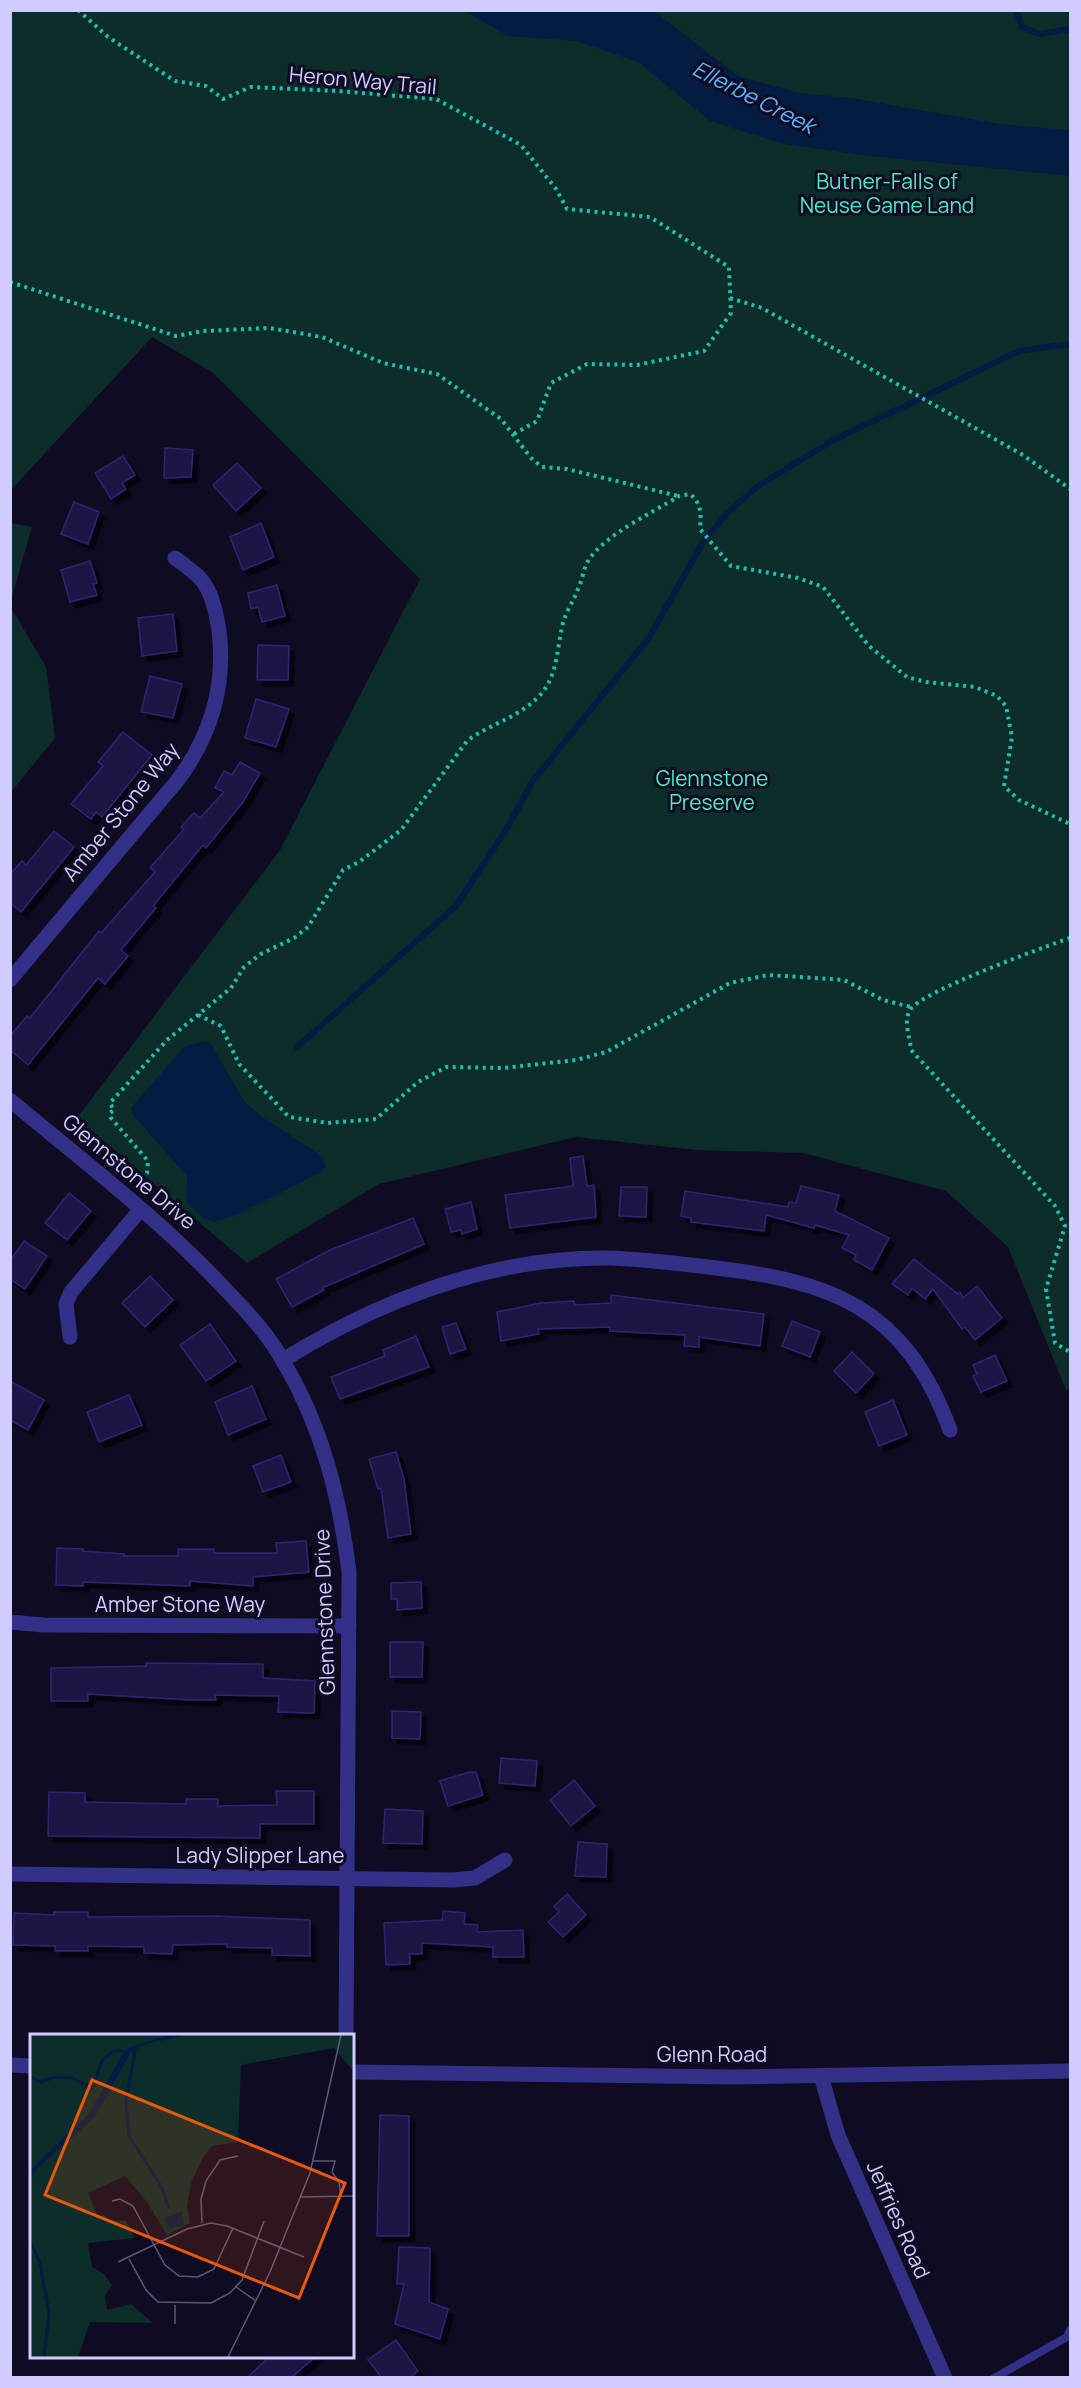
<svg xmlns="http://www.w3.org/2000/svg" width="1081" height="2388" font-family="Manrope,sans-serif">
<defs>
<filter id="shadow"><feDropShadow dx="5.5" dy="5.5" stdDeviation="0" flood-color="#0009"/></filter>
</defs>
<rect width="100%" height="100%" fill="#0f0b22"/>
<g fill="#0d2d2b">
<polygon points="11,11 1070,11 1070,1388 1066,1390 1008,1247 946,1191 803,1153 697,1150 576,1137 379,1184 247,1263 77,1118 280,850 420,579 212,372 152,337 11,490"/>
<polygon points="11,523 32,527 11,600 10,523"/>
<polygon points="10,606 46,667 55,738 11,792"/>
</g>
<g fill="#041b42">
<polygon points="465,11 654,11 738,76 799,93 852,98 999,124 1070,130 1070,176 861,155 784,144 710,121 638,62 577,41 508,36"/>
<polygon points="205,1041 211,1044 244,1101 262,1117 322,1156 326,1166 320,1173 237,1215 214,1222 205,1219 186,1202 187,1176 133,1115 131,1108 184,1047"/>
</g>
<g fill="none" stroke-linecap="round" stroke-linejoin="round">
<g stroke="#041b42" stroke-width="6">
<polyline points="1016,10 1022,27 1039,34 1070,29"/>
<polyline points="297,1047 456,906 509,825 532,782 649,638 703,542 727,513 758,486 832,441 1019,351 1070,344"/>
</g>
</g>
<g fill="#1e1545" stroke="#332474" stroke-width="1.5" filter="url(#shadow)">
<polygon points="165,448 193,450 191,477 164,478"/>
<polygon points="123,456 135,475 122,483 126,489 111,499 95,473"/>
<polygon points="237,463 261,488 236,511 213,485"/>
<polygon points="74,502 99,512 88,544 61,534"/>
<polygon points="261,523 274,557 243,570 230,537"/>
<polygon points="90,561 97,583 93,584 97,595 70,602 61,570"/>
<polygon points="277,585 285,616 262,622 258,607 251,609 248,593"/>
<polygon points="173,614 177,651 142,656 138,618"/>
<polygon points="258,645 289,646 288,680 257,680"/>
<polygon points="150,676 182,684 173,718 141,712"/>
<polygon points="256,699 289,709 276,747 245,738"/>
<polygon points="123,732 152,755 102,817 96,812 91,819 71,804 103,766 98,762"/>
<polygon points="240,762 260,773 243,802 206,848 203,845 153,906 156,908 121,950 128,956 105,984 98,978 28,1065 10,1050 10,1036 27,1016 30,1018 99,931 101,933 155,872 150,868 184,829 181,827 194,813 200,818 224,792 215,788 224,771 232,775"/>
<polygon points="54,831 74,847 21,912 10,903 10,874 22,861 26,865"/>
<polygon points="583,1156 587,1186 594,1185 596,1217 510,1228 505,1195 573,1186 570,1158"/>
<polygon points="801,1186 839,1195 835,1211 889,1238 872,1270 854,1260 856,1255 842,1248 849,1235 815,1225 814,1228 766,1215 764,1231 691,1222 691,1218 681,1216 685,1191 788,1207 789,1202 796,1203"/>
<polygon points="621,1187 647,1187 646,1217 619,1216"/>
<polygon points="69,1193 91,1211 67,1240 45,1223"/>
<polygon points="471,1202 477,1229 462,1234 461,1230 451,1232 445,1209"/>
<polygon points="413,1218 424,1244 322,1288 324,1290 292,1307 276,1279 330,1250"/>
<polygon points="24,1241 47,1256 25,1289 10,1279 10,1261"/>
<polygon points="914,1259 958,1294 960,1292 963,1298 977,1286 1002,1318 975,1340 965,1327 962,1329 933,1289 925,1299 912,1288 908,1295 892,1284"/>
<polygon points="150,1276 173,1300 145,1327 122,1303"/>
<polygon points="611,1295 764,1314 760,1346 699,1337 699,1347 684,1346 685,1335 610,1331 610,1327 538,1329 539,1334 501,1341 497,1312 541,1303 574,1301 575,1305 611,1303"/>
<polygon points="792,1321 820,1332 810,1357 782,1346"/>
<polygon points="456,1323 466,1349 450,1354 442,1327"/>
<polygon points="210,1324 236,1361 206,1381 180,1345"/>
<polygon points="416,1336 429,1367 340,1399 331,1377 385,1356 383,1350"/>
<polygon points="852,1352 874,1374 856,1393 834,1371"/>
<polygon points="995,1355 1007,1381 981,1392 973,1376 977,1374 973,1365"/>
<polygon points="10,1381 44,1400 28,1430 10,1420"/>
<polygon points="252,1386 266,1419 228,1435 215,1402"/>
<polygon points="129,1395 142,1425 99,1442 87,1412"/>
<polygon points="893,1400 907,1435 879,1446 865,1412"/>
<polygon points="396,1452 404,1479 411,1534 388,1538 381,1488 378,1489 369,1459"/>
<polygon points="281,1455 291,1482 263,1492 253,1466"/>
<polygon points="306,1541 309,1572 253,1577 253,1586 190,1581 190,1586 83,1582 83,1586 56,1585 57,1548 83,1549 83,1551 124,1554 124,1556 178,1556 178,1549 214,1549 214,1553 277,1553 276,1543"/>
<polygon points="421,1582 422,1608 397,1610 397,1599 391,1599 391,1583"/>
<polygon points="390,1642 423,1642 422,1677 390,1677"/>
<polygon points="146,1663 263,1664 263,1678 315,1681 314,1713 278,1712 279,1696 215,1695 216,1700 191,1700 88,1694 88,1701 51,1701 51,1668 146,1666"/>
<polygon points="392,1711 421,1712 420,1739 392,1738"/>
<polygon points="501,1758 537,1761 535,1786 499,1783"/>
<polygon points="469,1772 476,1772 483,1795 448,1806 440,1781"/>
<polygon points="574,1780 595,1806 571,1826 550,1800"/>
<polygon points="276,1791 314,1791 314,1824 260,1824 260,1838 48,1836 49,1792 85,1793 85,1802 186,1804 186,1799 218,1799 218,1806 277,1805"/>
<polygon points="385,1809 423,1811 422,1844 383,1843"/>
<polygon points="578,1842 607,1844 606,1877 575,1876"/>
<polygon points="567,1894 586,1915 563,1937 548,1922 559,1912 554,1906"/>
<polygon points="443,1911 465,1913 464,1924 478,1925 477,1932 523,1930 524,1957 493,1957 493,1947 422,1943 422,1954 410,1954 410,1964 386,1965 384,1923 442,1920"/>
<polygon points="54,1912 88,1912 88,1917 217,1916 310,1920 310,1956 272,1955 272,1948 227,1947 227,1944 173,1945 172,1954 144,1953 144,1947 88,1946 88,1951 55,1951 55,1946 13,1945 14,1913 54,1915"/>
<polygon points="380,2115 409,2116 409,2236 377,2236"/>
<polygon points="399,2247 430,2248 429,2302 448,2309 440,2339 395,2324 404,2284 397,2284"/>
<polygon points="396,2340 418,2371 409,2378 382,2378 368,2360"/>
<polygon points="270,2356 316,2356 291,2378 247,2378"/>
</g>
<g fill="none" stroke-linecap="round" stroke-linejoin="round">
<g stroke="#20bfb4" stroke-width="4" stroke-dasharray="3 4.5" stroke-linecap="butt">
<polyline points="78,10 108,37 175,81 206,86 223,99 251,87 338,91 436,99 521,145 556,189 567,209 650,217 729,267 731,313 704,351 637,365 587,364 551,383 537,421 512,435"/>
<polyline points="10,282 176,336 203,331 269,328 322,337 383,363 437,374 501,419 531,458 542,467 567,469 678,496"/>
<polyline points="730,298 762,308 1023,455 1070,489"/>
<path d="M1070,938C1044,947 920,992 910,1010C903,1022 910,1037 911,1050L1055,1206L1065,1226L1046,1289L1055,1343L1070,1352"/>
<polyline points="198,1015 221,1026 239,1064 289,1117 328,1123 376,1119 418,1082 446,1067 503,1068 576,1060 606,1052 730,983 768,975 844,980 883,1000 911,1007"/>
<path d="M137,1185L147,1173L148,1161L111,1118L110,1113L114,1110L110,1103L167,1040L231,988L244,967L261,954L294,938L308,927L343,870L359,862L401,830L467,741C491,723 519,718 540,695C557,677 557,650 562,627C565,612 573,603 578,589C582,581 583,571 587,563C600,537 654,512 679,496L690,494C702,504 701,514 700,529L731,566L798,578L823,587L869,646L907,677L926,682L975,687L997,696L1006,706L1012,737L1004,786L1019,800L1070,824"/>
</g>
<polyline stroke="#333087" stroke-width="8" points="994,2378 1067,2337 1070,2330"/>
<g stroke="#333087" stroke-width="15">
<path d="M10,980L177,781C211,736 226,686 219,630C216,613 212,591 200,578C193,571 183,564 175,558"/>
<path d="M10,1100C84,1162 161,1220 226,1290C247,1312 268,1334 283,1361C322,1426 340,1498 349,1572L346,2036"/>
<polyline points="70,1337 66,1304 71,1292 141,1209"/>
<path d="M283,1360C382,1299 490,1257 608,1258C642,1259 675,1263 708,1267C830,1281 904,1305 950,1430"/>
<polyline points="10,1622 43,1625 349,1626"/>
<polyline points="10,1874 453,1880 475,1878 505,1860"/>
</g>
<g stroke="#333087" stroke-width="15">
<polyline points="10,2065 32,2066"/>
<polyline points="352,2072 733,2077 1070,2071"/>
<polyline points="821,2076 838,2135 945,2378"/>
</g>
</g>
<g text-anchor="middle" stroke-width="6" stroke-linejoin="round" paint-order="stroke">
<g font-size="21" fill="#d1ccff" stroke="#0f0b22">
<text transform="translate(363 81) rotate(5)" y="7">Heron Way Trail</text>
<text transform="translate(121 812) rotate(-51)" y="7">Amber Stone Way</text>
<text transform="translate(129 1172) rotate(40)" y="7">Glennstone Drive</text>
<text x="180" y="1612">Amber Stone Way</text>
<text transform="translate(325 1612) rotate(-92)" y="7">Glennstone Drive</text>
<text x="260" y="1863">Lady Slipper Lane</text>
<text x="712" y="2062">Glenn Road</text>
<text transform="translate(898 2220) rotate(66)" y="7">Jeffries Road</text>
</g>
<g font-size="21" fill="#4becc2" stroke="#0f0b22">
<text x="887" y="189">Butner-Falls of<tspan x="887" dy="24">Neuse Game Land</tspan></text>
<text x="712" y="786">Glennstone<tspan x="712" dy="24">Preserve</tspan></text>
</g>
<g font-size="22" font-style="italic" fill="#5ab4ff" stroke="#0f0b22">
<text transform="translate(754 97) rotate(27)" y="8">Ellerbe Creek</text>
</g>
</g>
<g transform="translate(30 2034)">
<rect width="324" height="324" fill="#0f0b22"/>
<path d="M0,1H324V38L304,14L211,31L208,108L182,112L172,125L161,149L157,172L160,189L137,201L117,168L95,142L58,159L69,184L73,180L80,186L96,187L105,204L58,209L62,233L73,239L82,251L75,262L77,276L101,270L123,289L60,288L48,323H0Z" fill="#0d2d2b"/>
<path d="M140,1H156L116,10L101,18L64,84L8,134L0,146V137L12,124L59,80L96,14ZM152,177L154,191L138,195L135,184Z" fill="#041b42"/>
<path fill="none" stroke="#041b42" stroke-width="3" d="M105,16L96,68L99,102L131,152L139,175M0,43L11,48L24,43L42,44L62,54L73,25L84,17H94M0,207L10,229L19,279L14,323"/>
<path fill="none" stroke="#5d587a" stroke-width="1.5" d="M283,127H305L302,138L309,148L311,163M271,163L324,162M82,167L90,165L103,172L135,231L149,242L168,243L184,235L203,194M172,189L171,165L176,147L190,126L208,122M99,225L116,256L128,268L181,269L200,259L212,246L234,187M88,228L157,195L181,189L197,192L274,223M206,253L226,267M145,290V271M198,323L240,238L280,139L311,1"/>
<path fill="#e8590c" fill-opacity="0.15" stroke="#e8590c" stroke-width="3" d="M62,46L315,149L269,264L15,161Z"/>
<rect width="324" height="324" fill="none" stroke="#d1ccff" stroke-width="3"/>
</g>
<rect width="1081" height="2388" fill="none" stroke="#d1ccff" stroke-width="24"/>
</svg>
